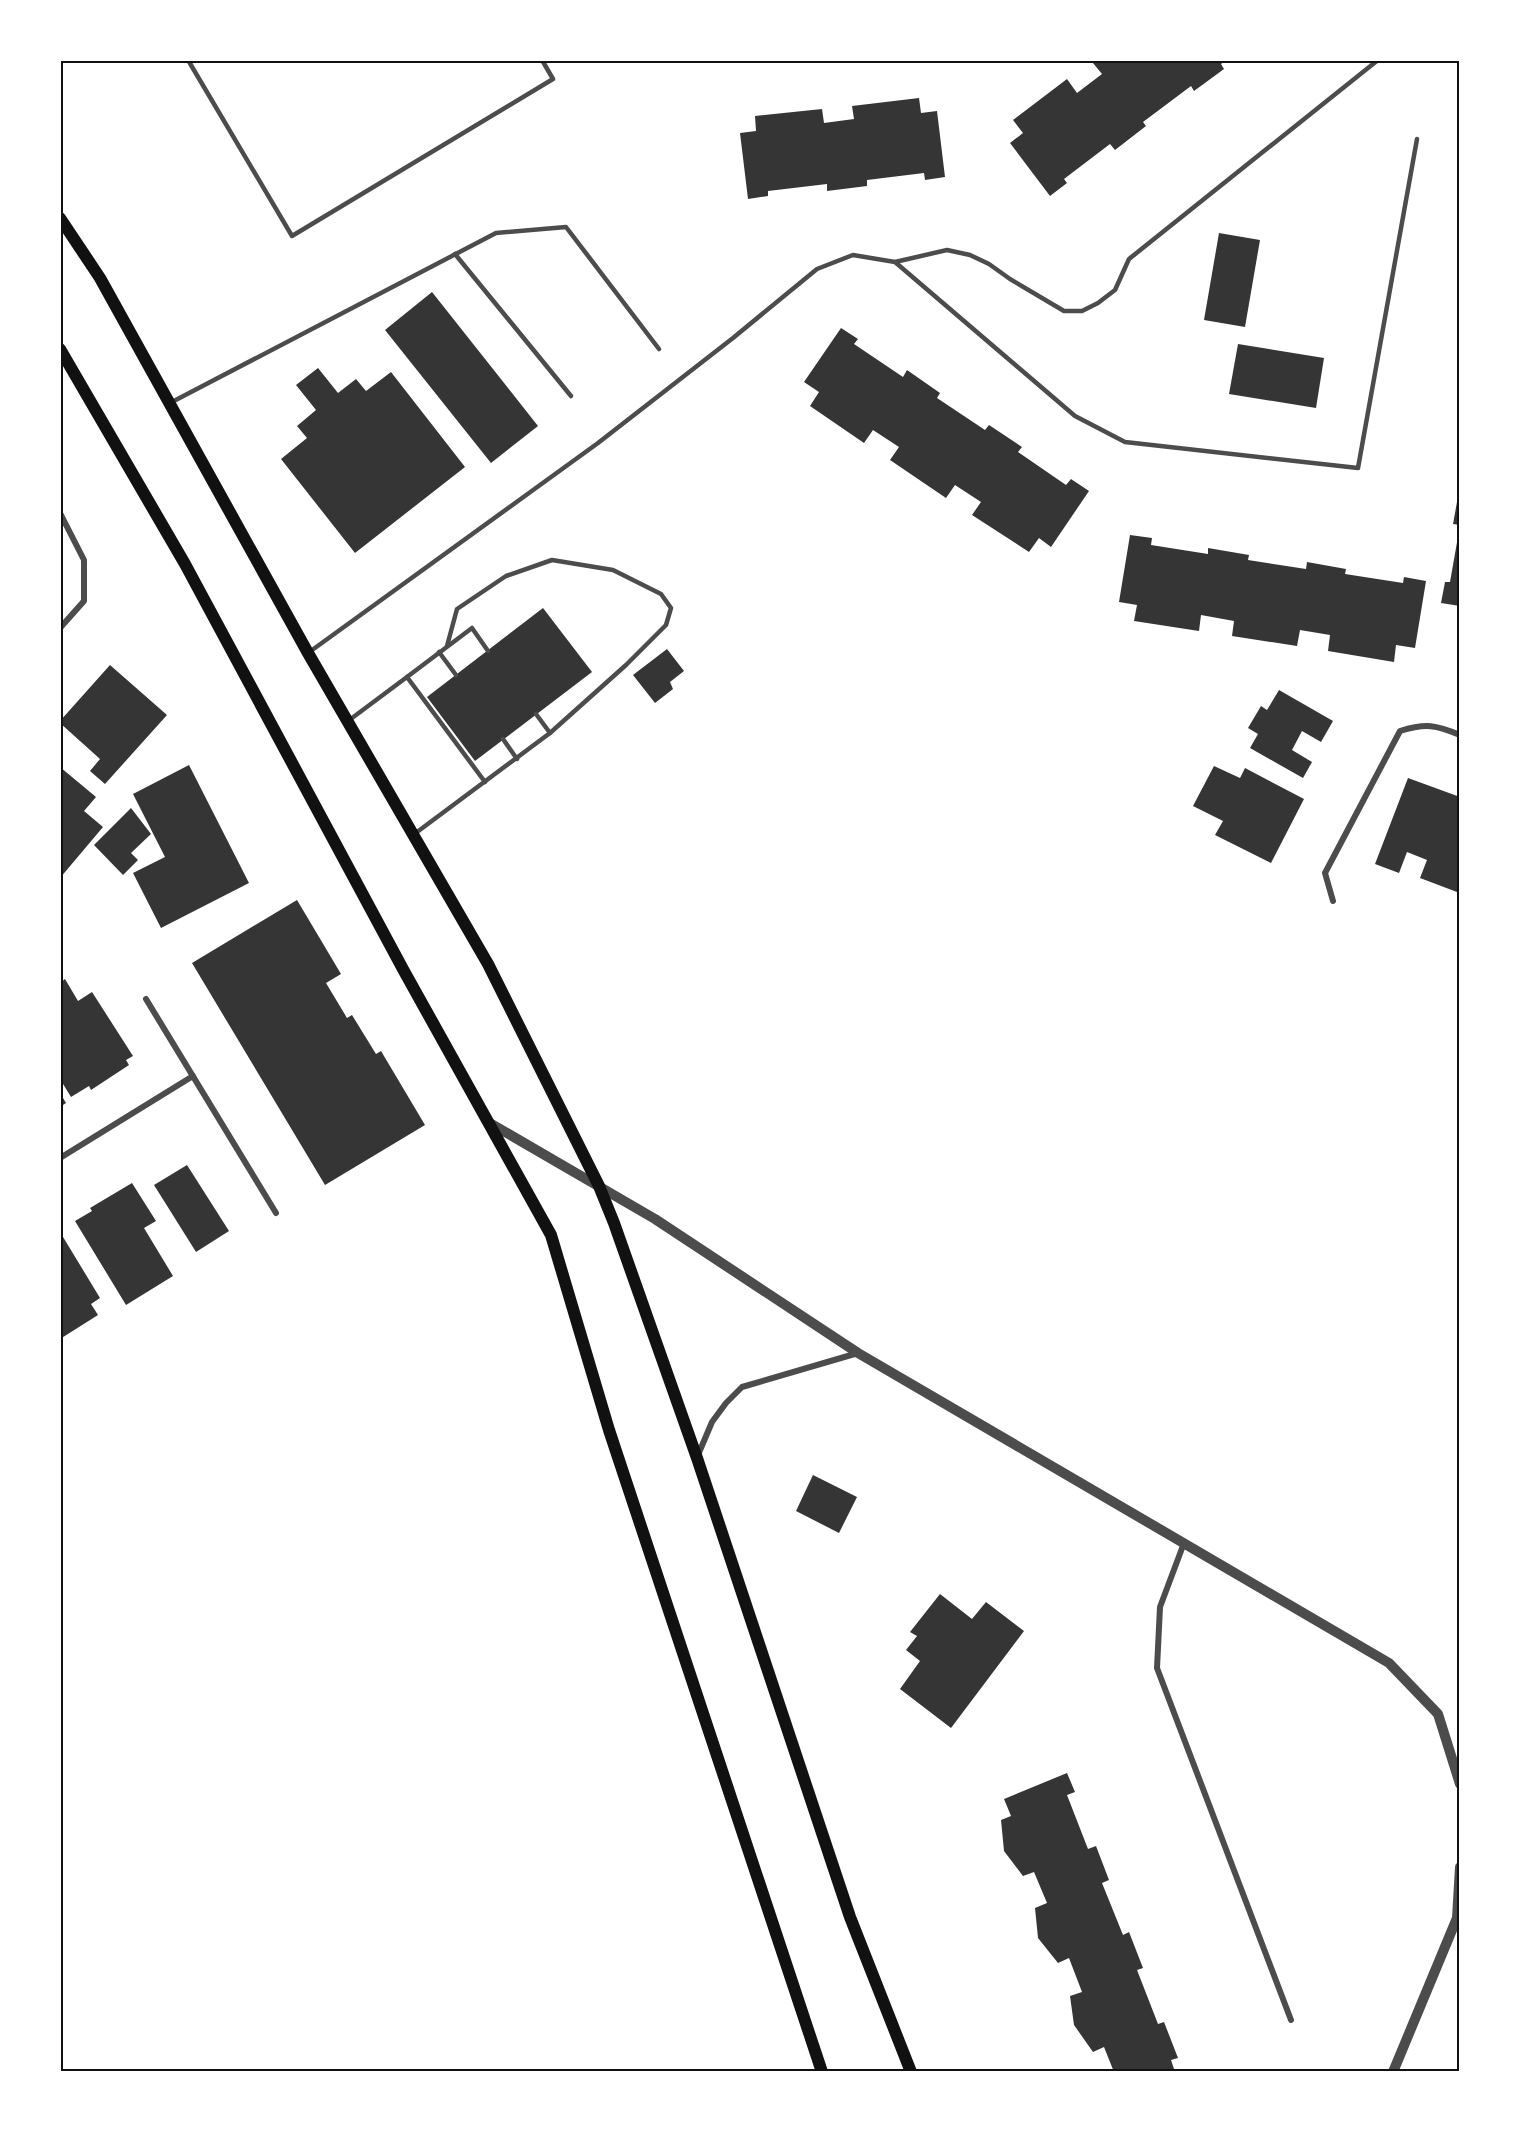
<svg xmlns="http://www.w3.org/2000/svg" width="1520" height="2132" font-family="'IBM Plex Sans',sans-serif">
<rect width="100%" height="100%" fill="#fff"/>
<g fill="#353535">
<polygon points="1097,60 1226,60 1221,64 1224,69 1194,91 1191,86 1143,122 1146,126 1115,150 1110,144 1064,179 1067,183 1050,196 1010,143 1023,133 1013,120 1067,79 1077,93 1102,74 1093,63"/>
<polygon points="919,98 921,113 937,111 945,177 925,180 924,173 867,180 867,186 827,191 827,184 768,191 768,196 748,199 740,133 756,131 755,116 822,109 824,123 854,119 852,106"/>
<polygon points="1219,233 1260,240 1245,327 1204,320"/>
<polygon points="432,292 538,426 491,463 385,330"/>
<polygon points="841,328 858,339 854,344 903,377 907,370 940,393 937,398 985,430 989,425 1022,447 1018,452 1066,485 1071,479 1089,491 1051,547 1039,538 1029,552 972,515 981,502 955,485 946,498 890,460 899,447 873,430 864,443 810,406 819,392 804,382"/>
<polygon points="1238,344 1324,358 1316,408 1229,394"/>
<polygon points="318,368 338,393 356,379 366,391 391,372 465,467 355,553 281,459 307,438 297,426 316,410 296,385"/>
<polygon points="1459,491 1460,492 1460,525 1453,524"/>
<polygon points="1459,531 1460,531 1460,606 1441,603 1445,582 1450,582"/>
<polygon points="1130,535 1152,538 1151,545 1208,554 1208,548 1249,555 1248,560 1306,569 1307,562 1346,569 1345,574 1403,583 1404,577 1426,581 1415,648 1396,645 1394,662 1328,651 1330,635 1300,630 1297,646 1232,636 1234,621 1201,615 1199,631 1134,621 1137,605 1119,602"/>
<polygon points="543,608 592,672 475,761 427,697"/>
<polygon points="667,649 684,671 670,682 673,689 655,703 633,675"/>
<polygon points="110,665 167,715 105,784 90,771 100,759 60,723 60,721"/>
<polygon points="1279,690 1333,721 1321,742 1302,731 1292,750 1312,762 1303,778 1250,748 1258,734 1248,728 1261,706 1267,710"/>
<polygon points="189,765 249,883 161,928 133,873 165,857 133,794"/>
<polygon points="1214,766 1240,778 1245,768 1304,799 1271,863 1215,835 1223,821 1193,806"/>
<polygon points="60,767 96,797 84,811 103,827 60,878"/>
<polygon points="1408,778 1460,797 1460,884 1457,892 1420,878 1427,860 1407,852 1399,873 1375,864"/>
<polygon points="131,808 151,834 131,853 138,860 123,875 94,845"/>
<polygon points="297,900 341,974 326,983 347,1018 352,1015 376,1054 381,1051 425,1125 325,1185 192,963"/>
<polygon points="65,979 78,1001 92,992 133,1056 126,1060 129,1065 91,1090 89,1086 71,1097 60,1079 60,983"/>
<polygon points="60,1093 66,1103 60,1107"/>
<polygon points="187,1165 229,1231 196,1252 154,1185"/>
<polygon points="132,1183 156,1221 144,1228 173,1276 126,1305 75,1221 92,1211 90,1208"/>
<polygon points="60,1232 100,1298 91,1304 98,1315 60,1339"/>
<polygon points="813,1475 857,1497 839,1533 796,1511"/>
<polygon points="940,1594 972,1619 986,1602 1024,1631 951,1728 900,1689 920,1661 906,1650 917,1636 910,1632"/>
<polygon points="1067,1773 1075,1792 1067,1795 1088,1849 1096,1846 1109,1880 1102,1883 1123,1935 1129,1932 1143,1968 1137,1970 1158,2024 1164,2022 1178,2058 1171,2060 1175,2072 1114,2072 1104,2047 1093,2052 1074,2025 1070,1996 1082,1992 1069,1958 1058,1963 1038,1938 1035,1908 1047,1903 1034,1872 1023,1876 1004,1851 1001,1820 1011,1816 1004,1799"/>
</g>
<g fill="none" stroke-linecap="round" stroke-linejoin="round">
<g stroke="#4c4c4c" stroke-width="4.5">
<polyline points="188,60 292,236 553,79 542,60"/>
<polyline points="455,254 571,396"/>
<polyline points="895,262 947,250 970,255 989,264 1010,279 1064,311 1082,311 1098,303 1115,290 1129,259 1378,60"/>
<polyline points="170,403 496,233 566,227 659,349"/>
<polyline points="439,652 456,675"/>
<polyline points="308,653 598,443 733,338 817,269 853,255 895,262 1075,416 1125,442 1358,468 1417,139"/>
<polyline points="407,677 472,628 488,651"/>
<polyline points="536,714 550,733"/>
<polyline points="348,721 407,677 485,782"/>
<polyline points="503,739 517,759"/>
<polyline points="413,835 550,733 626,665 666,625 671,608 661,594 613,570 552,560 506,576 457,609 447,646"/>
</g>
<g stroke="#4c4c4c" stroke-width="6">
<polyline points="60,513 84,560 84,601 60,628"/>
<path d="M1333,901L1325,873L1400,731C1426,723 1436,725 1460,735"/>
<polyline points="146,999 276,1213"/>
<polyline points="60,1158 193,1076"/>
<polyline points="698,1455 712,1422 726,1403 742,1387 858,1353"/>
<polyline points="1184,1543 1160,1607 1157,1668 1291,2020"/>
</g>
<g stroke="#4c4c4c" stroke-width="10">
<polyline points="488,1122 655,1219 858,1353 1389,1663 1438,1714 1460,1784"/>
<polyline points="1393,2072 1457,1918 1460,1867"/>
</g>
<g stroke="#111" stroke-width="12">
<polyline points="60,218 100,278 308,653 488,964 599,1186 614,1223 697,1458 850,1917 911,2072"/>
<polyline points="60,349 185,564 404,971 551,1235 609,1430 822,2072"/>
</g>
</g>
<rect width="1520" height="2132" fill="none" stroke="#ffffff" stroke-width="123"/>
<rect x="62" y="62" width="1396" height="2008" fill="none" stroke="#111" stroke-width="2"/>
</svg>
